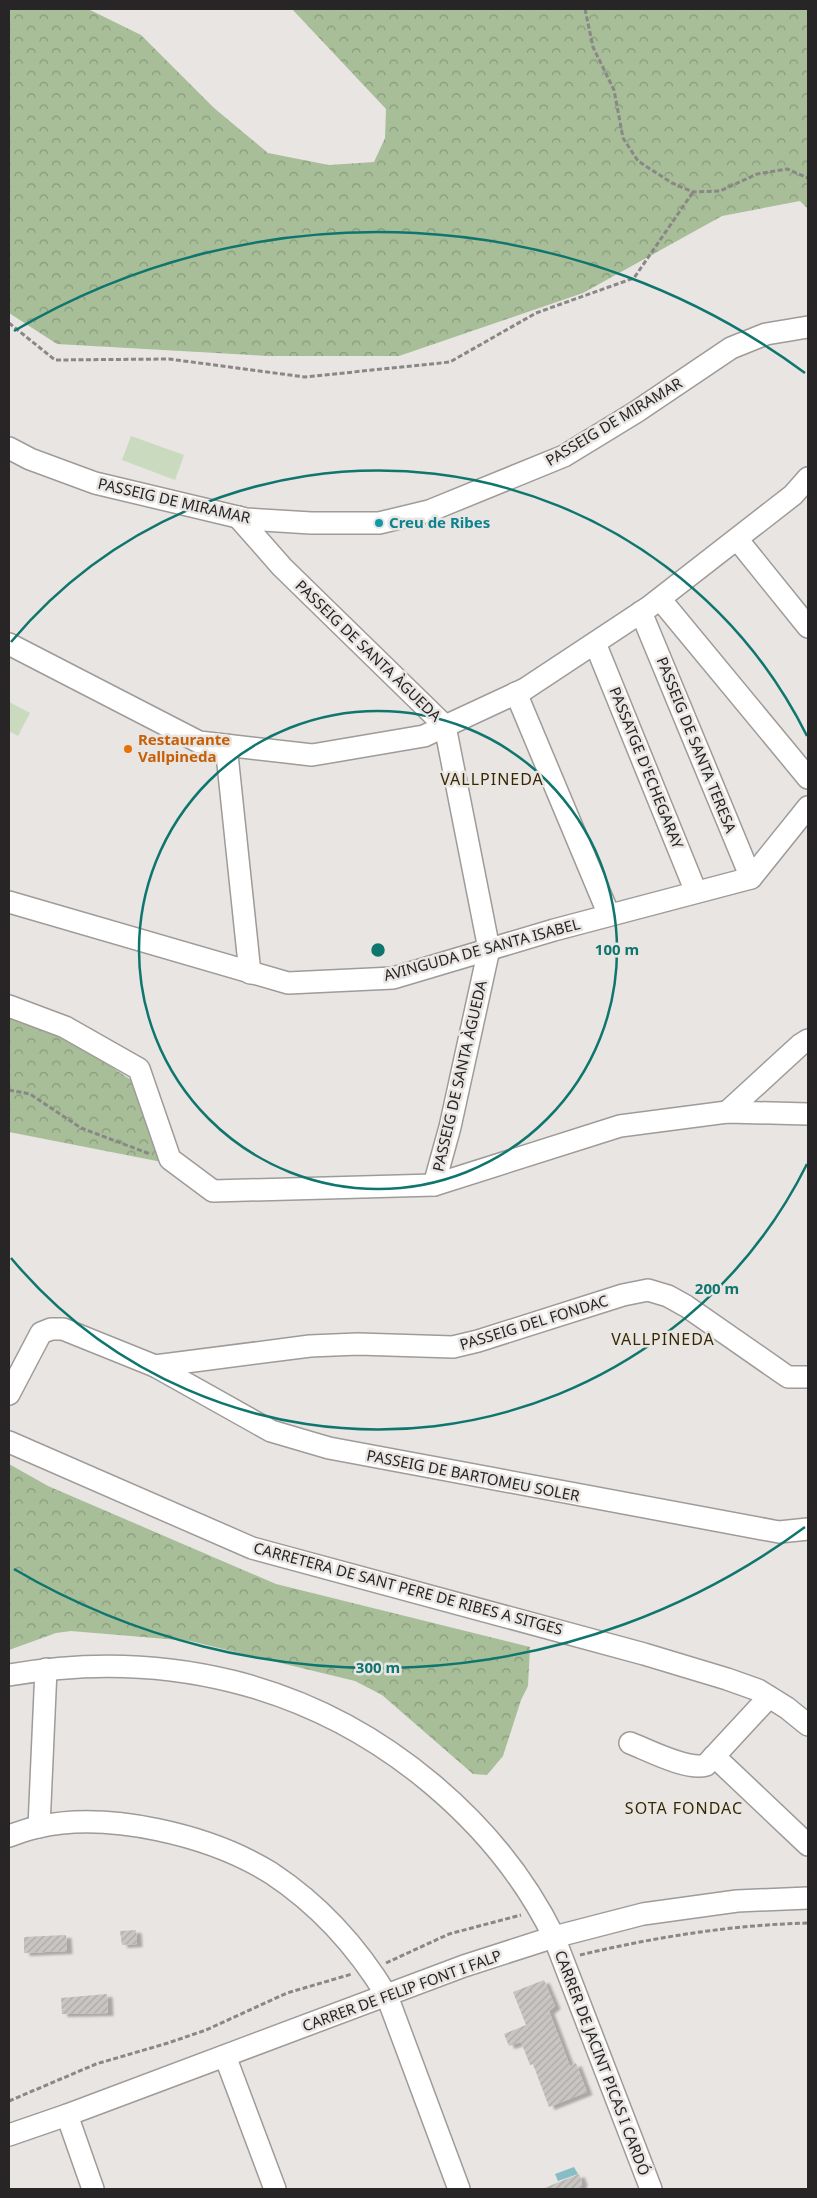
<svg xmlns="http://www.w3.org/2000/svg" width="817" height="2198" font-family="'Noto Sans',sans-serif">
<defs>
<pattern id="forest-crowns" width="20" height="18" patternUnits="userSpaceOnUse" patternTransform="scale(1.25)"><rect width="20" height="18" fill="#a7be98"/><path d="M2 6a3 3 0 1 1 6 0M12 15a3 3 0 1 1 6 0" fill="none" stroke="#889a7c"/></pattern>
<pattern id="building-hatch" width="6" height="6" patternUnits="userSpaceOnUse" patternTransform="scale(1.25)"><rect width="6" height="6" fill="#c8c5c3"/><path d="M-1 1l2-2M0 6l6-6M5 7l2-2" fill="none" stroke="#aca9a7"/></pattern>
<filter id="shadow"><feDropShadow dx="5.5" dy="3" stdDeviation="1" flood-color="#0004"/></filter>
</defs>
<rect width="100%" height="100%" fill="#e8e5e3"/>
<g fill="#c9dabe">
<polygon points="131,436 184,455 175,480 122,460"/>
<polygon points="9,702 30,713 18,736 9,731"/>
</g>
<g fill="url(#forest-crowns)">
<polygon points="9,9 88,9 141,35 214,108 268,153 329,165 374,162 385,138 386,109 292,9 808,9 808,209 800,201 722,216 583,293 399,356 268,356 57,344 9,313"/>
<polygon points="9,1015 63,1035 131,1080 162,1162 9,1132"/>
<polygon points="9,1464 48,1486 276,1584 530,1647 528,1686 521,1700 503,1756 487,1775 473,1774 382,1695 355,1681 190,1641 71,1631 56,1633 9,1650"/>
</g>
<polygon fill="#86bdc6" points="574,2167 578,2174 558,2181 555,2174"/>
<g fill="url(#building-hatch)" filter="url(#shadow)">
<polygon points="136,1930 137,1944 122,1945 120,1931"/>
<polygon points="66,1935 67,1951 24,1953 24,1937"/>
<polygon points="544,1980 555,2006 549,2011 570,2066 576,2063 587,2092 549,2107 533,2064 530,2065 521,2042 509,2046 504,2034 526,2025 513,1992"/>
<polygon points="107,1994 108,2013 62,2014 61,1998"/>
<polygon points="579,2174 582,2182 580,2189 542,2189"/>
</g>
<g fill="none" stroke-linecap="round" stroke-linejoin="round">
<defs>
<g id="minor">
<polyline points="9,448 30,459 95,483 246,519 311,523 379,523 429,511 564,456 636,412 731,348 766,334 808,327"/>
<polyline points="238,517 282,567 445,726 489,949 450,1127 434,1185"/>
<polyline points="737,539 808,627"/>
<polyline points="660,599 808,778"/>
<polyline points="641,612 751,878"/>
<polyline points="595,643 696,892"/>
<polyline points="9,644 199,742 312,755 424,736 525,689 649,607 793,495 808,478"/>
<polyline points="516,693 609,915"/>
<polyline points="226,745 250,973"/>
<polyline points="9,902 288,983 393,978 554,930 751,878 808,807"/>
<polyline points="9,1006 65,1027 139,1069 170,1159 213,1191 434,1185 620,1126 727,1112 808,1114"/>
<polyline points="727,1112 800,1045 808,1040"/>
<polyline points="155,1366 271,1431 329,1448 779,1532 808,1529"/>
<polyline points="9,1394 41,1333 51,1329 63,1329 155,1366 310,1346 358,1344 453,1347 478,1341 623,1295 648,1290 668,1296 686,1306 788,1377 808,1377"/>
<polyline points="9,1442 252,1548 644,1654 727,1679 758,1690 787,1708 808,1725"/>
<path d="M9,1675C163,1648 312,1683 432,1784C482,1826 525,1878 554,1937L651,2189"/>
<path d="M630,1743C648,1750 688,1771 706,1765L769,1697"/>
<polyline points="714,1756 808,1845"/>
<polyline points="39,1827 46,1669"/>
<path d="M9,1836C18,1833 28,1829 38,1827C108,1811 210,1835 271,1873C318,1904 358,1948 387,1996L459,2189"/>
<polyline points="225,2056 275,2189"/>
<polyline points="67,2115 93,2189"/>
<polyline points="9,2135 67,2115 464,1966 554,1937 643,1914 737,1901 808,1898"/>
</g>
</defs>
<use href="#minor" stroke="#9e9b99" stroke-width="24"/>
<g stroke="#8a8786" stroke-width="3" stroke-dasharray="5 2.5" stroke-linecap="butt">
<polyline points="585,9 593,47 614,90 623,138 638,161 672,183 693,192 720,191 757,174 787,169 808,178"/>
<polyline points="9,323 55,360 169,359 305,377 450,362 536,313 634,278 693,192"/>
<polyline points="9,1090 30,1094 81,1128 150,1154"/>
<path d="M580,1955C655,1937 731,1925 808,1923"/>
<polyline points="386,1963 449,1934 521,1915"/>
<polyline points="9,2101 96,2064 168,2043 206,2030 287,1993 352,1974"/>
</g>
<use href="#minor" stroke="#fff" stroke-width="21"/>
</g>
<g fill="none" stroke="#0f766e" stroke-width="2.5">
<circle cx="378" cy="950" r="239"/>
<path d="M807 1164A479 479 0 0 1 11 1258M11 642A479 479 0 0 1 807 736"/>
<path d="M805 1527A718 718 0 0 1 14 1569M14 331A718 718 0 0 1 805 373"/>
</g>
<circle fill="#0f9aa8" stroke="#e8e5e3" stroke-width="2" cx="379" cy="523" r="5"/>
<circle fill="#e8710a" stroke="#e8e5e3" stroke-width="2" cx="128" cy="749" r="5"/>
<g text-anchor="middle" stroke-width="5" stroke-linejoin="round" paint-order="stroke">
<g font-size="15" fill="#272525" stroke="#e8e5e3">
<text transform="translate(614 422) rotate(-31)" y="5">PASSEIG DE MIRAMAR</text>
<text transform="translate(174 501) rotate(13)" y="5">PASSEIG DE MIRAMAR</text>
<text transform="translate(368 651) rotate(44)" y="5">PASSEIG DE SANTA ÀGUEDA</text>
<text transform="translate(696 745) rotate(68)" y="5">PASSEIG DE SANTA TERESA</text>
<text transform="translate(646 768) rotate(68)" y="5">PASSATGE D'ECHEGARAY</text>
<text transform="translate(482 950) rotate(-15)" y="5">AVINGUDA DE SANTA ISABEL</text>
<text transform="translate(460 1076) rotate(-77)" y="5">PASSEIG DE SANTA ÀGUEDA</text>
<text transform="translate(534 1323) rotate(-17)" y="5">PASSEIG DEL FONDAC</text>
<text transform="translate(473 1476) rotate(11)" y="5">PASSEIG DE BARTOMEU SOLER</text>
<text transform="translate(408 1589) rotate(15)" y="5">CARRETERA DE SANT PERE DE RIBES A SITGES</text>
<text transform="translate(402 1991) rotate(-20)" y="5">CARRER DE FELIP FONT I FALP</text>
<text transform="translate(602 2063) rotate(69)" y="5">CARRER DE JACINT PICAS I CARDÓ</text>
</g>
<g font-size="15" font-weight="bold" fill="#0d838f" stroke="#e8e5e3" text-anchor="start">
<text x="389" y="528">Creu de Ribes</text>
</g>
<g font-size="15" font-weight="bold" fill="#c56008" stroke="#e8e5e3" text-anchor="start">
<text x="138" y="745">Restaurante<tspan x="138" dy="17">Vallpineda</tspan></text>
</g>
<g font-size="16" letter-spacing="1" fill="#362900" stroke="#e8e5e3">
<text x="492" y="785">VALLPINEDA</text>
<text x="663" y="1345">VALLPINEDA</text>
<text x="684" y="1814">SOTA FONDAC</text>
</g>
</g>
<circle cx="378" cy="950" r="8" fill="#0f766e" stroke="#e8e5e3" stroke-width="2.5"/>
<g font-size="15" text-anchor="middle" font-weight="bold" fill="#0f766e" stroke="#e8e5e3" stroke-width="5" stroke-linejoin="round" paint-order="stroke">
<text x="617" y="955">100 m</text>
<text x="717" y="1294">200 m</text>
<text x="378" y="1673">300 m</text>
</g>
<rect width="817" height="2198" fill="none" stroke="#272525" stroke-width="20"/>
</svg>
